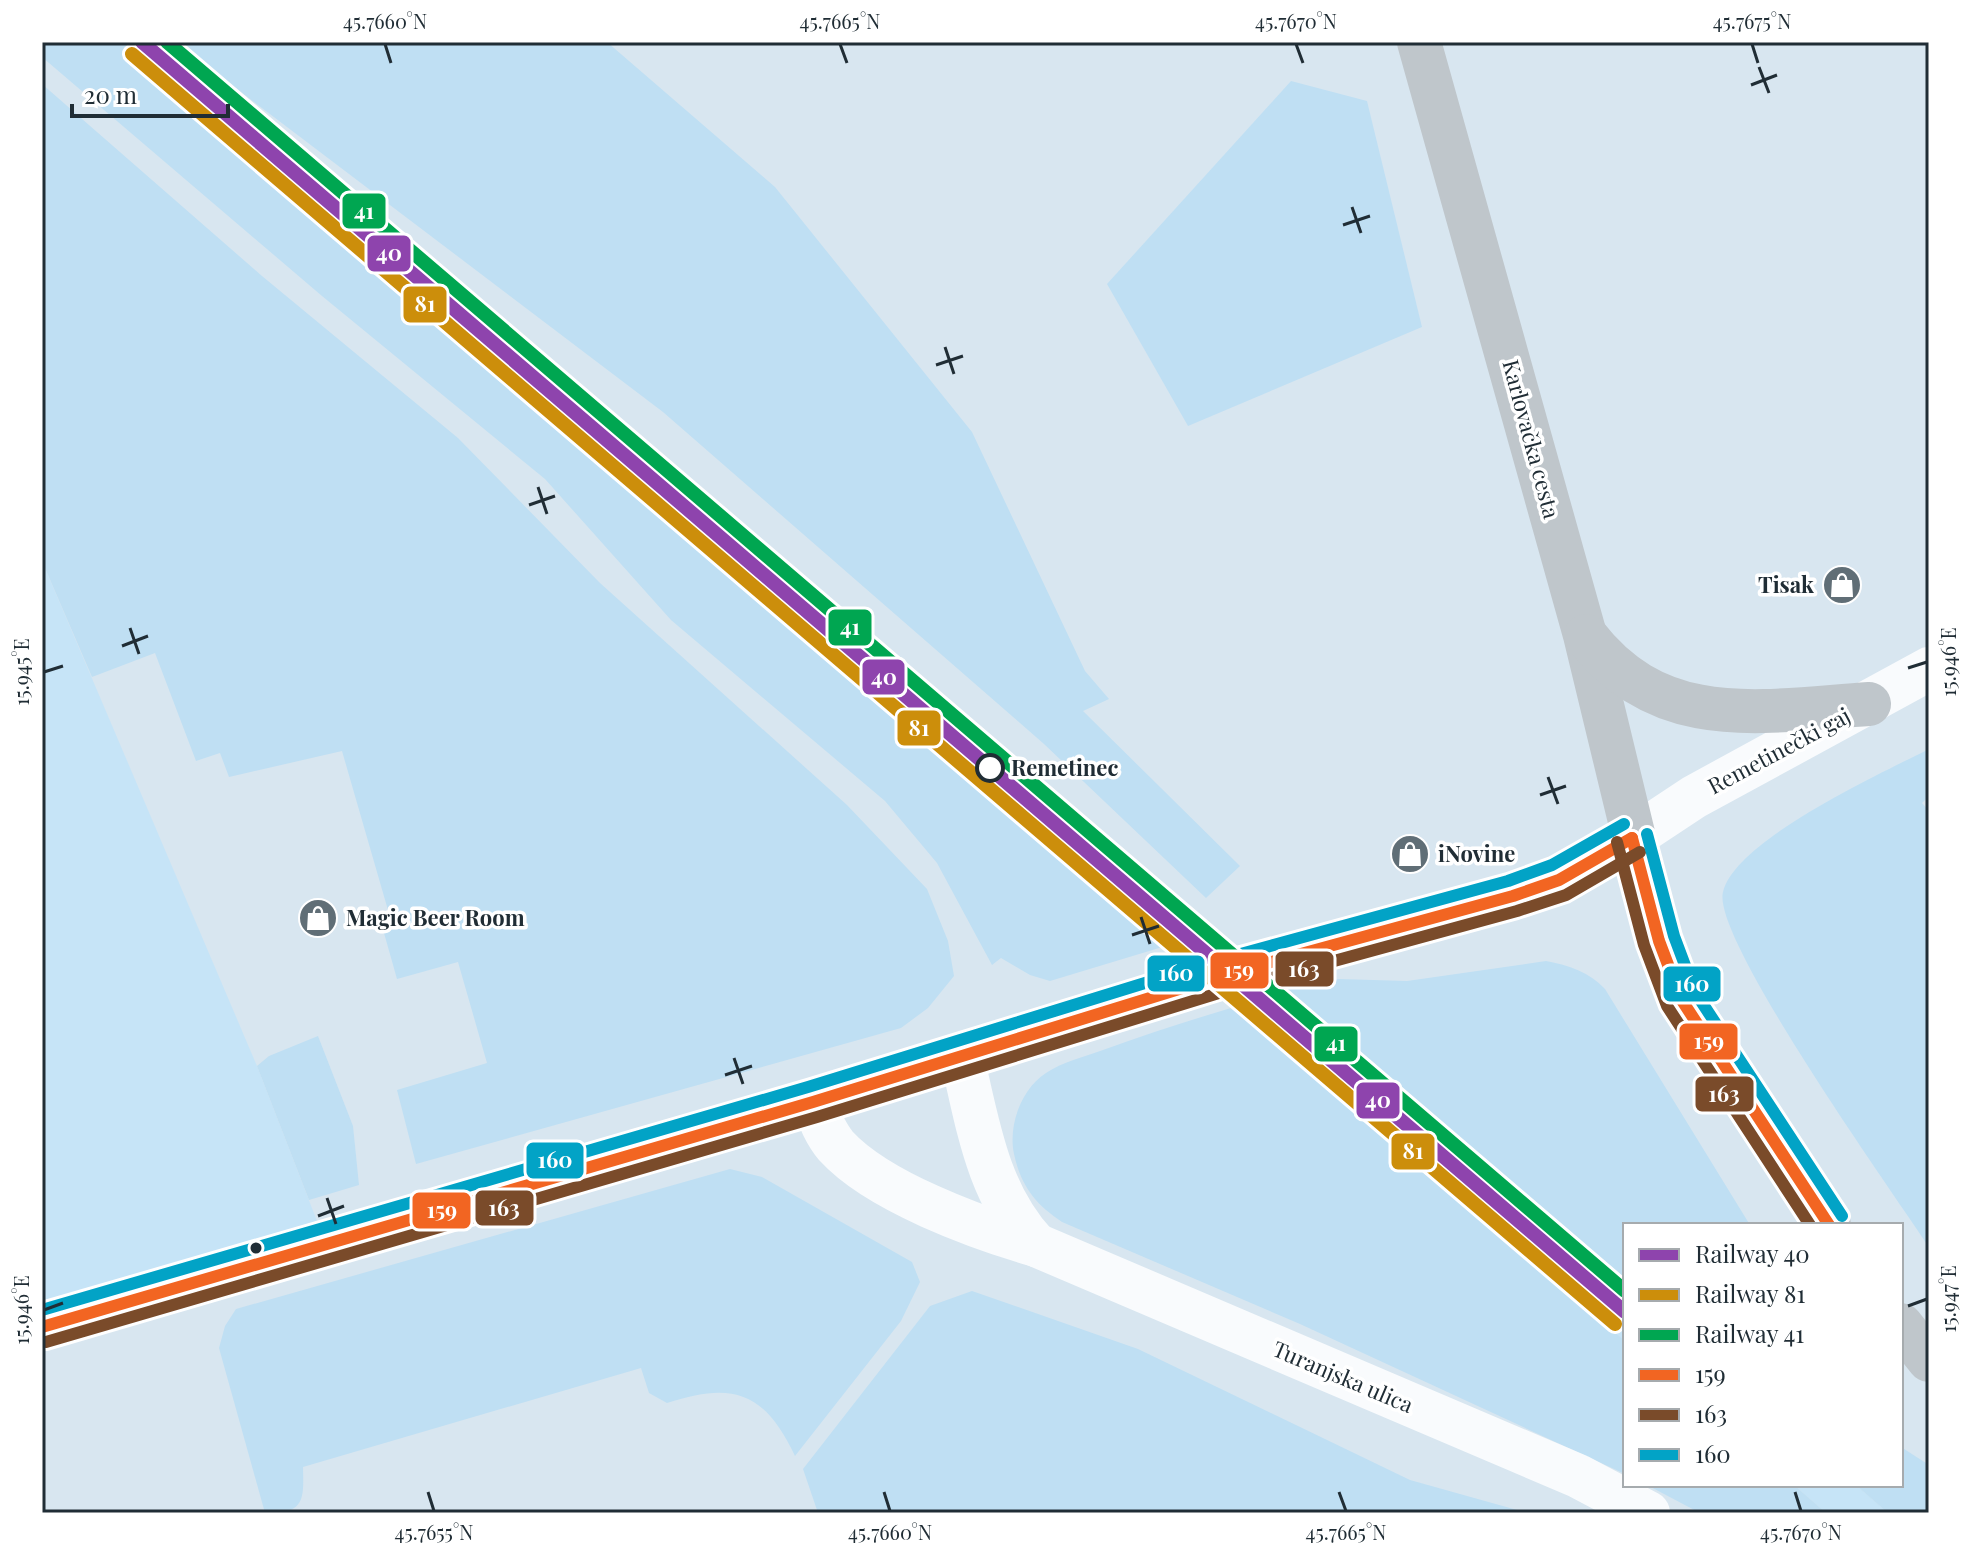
<svg xmlns="http://www.w3.org/2000/svg" width="1971" height="1555" font-family="'Playfair Display',serif">
<rect width="100%" height="100%" fill="#d8e6f0"/>
<g fill="#c6e4f7">
<polygon points="42,561 257,1066 317,1221 42,1302"/>
<polygon points="1275,989 1625,1287 1625,1341 1276,1043 1244,1004"/>
<polygon points="1794,1485 1856,1485 1888,1513 1826,1513"/>
</g>
<g fill="#bfdff3">
<polygon points="42,42 142,42 1169,945 1050,981 1030,975 1001,958 992,965 937,863 885,801 671,620 545,479 322,296 42,57"/>
<polygon points="175,42 607,42 775,187 972,432 1085,671 1109,699 1083,711 1240,866 1206,898 1044,744 663,412"/>
<polygon points="1291,81 1367,101 1422,327 1188,426 1107,284"/>
<polygon points="42,84 262,276 458,438 600,583 847,805 927,889 948,941 954,976 928,1008 901,1028 416,1164 397,1090 487,1063 458,962 397,979 384,933 390,917 342,751 229,777 220,753 196,761 155,653 92,677 42,561"/>
<path d="M1929,749V796L1922,803L1929,811V1247C1895,1195 1711,938 1723,892C1735,840 1882,773 1929,749Z"/>
<path d="M1546,961C1569,965 1589,972 1605,989L1750,1225H1625V1287L1275,989L1339,979L1407,981Z"/>
<path d="M1244,1004L1276,1043L1625,1341V1474L1300,1324L1062,1222C1035,1204 1021,1186 1014,1154C1008,1126 1021,1089 1046,1073C1062,1062 1084,1057 1103,1050C1150,1033 1197,1018 1244,1004Z"/>
<polygon points="318,1036 353,1126 359,1185 309,1200 257,1066 269,1056"/>
<path d="M730,1169L762,1177L912,1262L920,1282L901,1321L795,1456C765,1392 733,1381 667,1403L649,1393L641,1368L303,1467C304,1502 304,1513 265,1513L219,1348L225,1326L236,1309Z"/>
<polygon points="972,1291 1138,1349 1410,1480 1528,1513 818,1513 803,1469 930,1306"/>
<polygon points="1901,1447 1929,1465 1929,1513 1888,1513 1856,1485 1901,1485"/>
<polygon points="1647,1485 1794,1485 1826,1513 1700,1513"/>
</g>
<g fill="none" stroke-linecap="round" stroke-linejoin="round">
<g stroke="#f9fbfd" stroke-width="44">
<path d="M962,1057C978,1125 987,1192 1036,1245"/>
<path d="M813,1102C819,1117 825,1133 836,1146C878,1192 978,1228 1036,1245L1578,1476L1648,1513"/>
</g>
<polyline stroke="#f9fbfd" stroke-width="44" points="1632,838 1694,797 1929,669"/>
<g stroke="#bfc6cb" stroke-width="44">
<polyline points="1419,42 1585,635 1659,941 1681,999 1829,1225"/>
<path d="M1586,636C1661,733 1762,711 1869,704"/>
<polyline points="1901,1325 1929,1360"/>
<polyline points="42,1327 813,1102 1231,973 1513,896 1559,880 1632,838"/>
</g>
<defs>
<g id="bus-1">
<polyline points="1632,838 1659,941 1681,999 1829,1225"/>
<polyline points="42,1327 813,1102 1231,973 1513,896 1559,880 1632,838"/>
</g>
<g id="bus-2">
<polyline points="1617,842 1644,945 1667,1006 1810,1225"/>
<polyline points="46,1342 817,1117 1235,988 1517,911 1566,895 1640,852"/>
</g>
<g id="bus-3">
<polyline points="1647,834 1674,936 1695,992 1842,1216"/>
<polyline points="42,1310 808,1087 1226,958 1508,881 1552,865 1624,824"/>
</g>
</defs>
<use href="#bus-1" stroke="#fff" stroke-width="18"/>
<use href="#bus-2" stroke="#fff" stroke-width="18"/>
<use href="#bus-3" stroke="#fff" stroke-width="18"/>
<use href="#bus-1" stroke="#f26522" stroke-width="12"/>
<use href="#bus-2" stroke="#7a4b2a" stroke-width="12"/>
<use href="#bus-3" stroke="#02a3c6" stroke-width="12"/>
<defs>
<polyline id="rail-1" points="142,42 1625,1312"/>
<polyline id="rail-2" points="132,54 1615,1324"/>
<polyline id="rail-3" points="167,42 1625,1291"/>
</defs>
<use href="#rail-1" stroke="#fff" stroke-width="20"/>
<use href="#rail-2" stroke="#fff" stroke-width="20"/>
<use href="#rail-3" stroke="#fff" stroke-width="20"/>
<use href="#rail-1" stroke="#8e44ad" stroke-width="14"/>
<use href="#rail-2" stroke="#cc8e0b" stroke-width="14"/>
<use href="#rail-3" stroke="#00a651" stroke-width="14"/>
</g>
<path fill="none" stroke="#202d35" stroke-width="3" d="M385,44L391,63M840,44L847,63M1296,44L1303,63M1752,44L1758,63M1759,67L1769,93M1751,85L1777,75M1352,207L1361,233M1343,225L1370,216M945,347L954,374M936,365L963,356M538,487L547,514M529,505L555,496M130,628L139,654M122,646L148,636M1908,668L1927,662M44,672L63,666M1548,777L1558,804M1540,795L1566,786M1141,917L1150,944M1132,935L1159,926M734,1058L743,1084M725,1075L752,1066M327,1198L336,1224M318,1216L344,1206M1908,1306L1927,1299M44,1310L63,1303M428,1492L434,1511M884,1492L890,1511M1339,1492L1346,1511M1795,1492L1801,1511"/>
<defs>
<symbol id="shop-disc" viewBox="-11 -11 22 22"><circle r="9.5" fill="#606e76" stroke="#fff"/><path d="M-5-2.5h2.3a2.7 3.5 0 0 1 5.4 0H5L5.5 6h-11ZM-1.5-2.5h3a1.5 2.3 0 0 0-3 0Z" fill="#fff"/></symbol>
</defs>
<g fill-rule="evenodd">
<use href="#shop-disc" x="1820" y="563" width="44" height="44"/>
<use href="#shop-disc" x="1388" y="832" width="44" height="44"/>
<use href="#shop-disc" x="296" y="896" width="44" height="44"/>
</g>
<circle fill="#fff" stroke="#202d35" stroke-width="4" cx="990" cy="768" r="13"/>
<circle fill="#202d35" stroke="#fff" stroke-width="3" cx="256" cy="1248" r="7"/>
<g text-anchor="middle" stroke-width="7" stroke-linejoin="round" paint-order="stroke">
<g font-size="22" fill="#202d35" stroke="#fff">
<text transform="translate(1531 439) rotate(75)" y="8">Karlovačka cesta</text>
<text transform="translate(1779 751) rotate(-28)" y="8">Remetinečki gaj</text>
<text transform="translate(1343 1377) rotate(23)" y="8">Turanjska ulica</text>
</g>
<g font-size="22" font-weight="bold" fill="#202d35" stroke="#fff" text-anchor="start">
<text x="1814" y="593" text-anchor="end">Tisak</text>
<text x="1438" y="862">iNovine</text>
<text x="346" y="926">Magic Beer Room</text>
</g>
<g font-size="22" font-weight="bold" fill="#202d35" stroke="#fff" text-anchor="start">
<text x="1011" y="776">Remetinec</text>
</g>
</g>
<g stroke="#fff" stroke-width="3">
<rect x="341" y="192" width="46" height="38" rx="8" fill="#00a651"/>
<rect x="366" y="234" width="46" height="39" rx="8" fill="#8e44ad"/>
<rect x="402" y="285" width="46" height="39" rx="8" fill="#cc8e0b"/>
<rect x="827" y="608" width="46" height="39" rx="8" fill="#00a651"/>
<rect x="861" y="658" width="45" height="38" rx="8" fill="#8e44ad"/>
<rect x="896" y="709" width="46" height="38" rx="8" fill="#cc8e0b"/>
<rect x="1274" y="950" width="61" height="38" rx="8" fill="#7a4b2a"/>
<rect x="1209" y="951" width="61" height="39" rx="8" fill="#f26522"/>
<rect x="1146" y="954" width="60" height="39" rx="8" fill="#02a3c6"/>
<rect x="1662" y="965" width="60" height="38" rx="8" fill="#02a3c6"/>
<rect x="1678" y="1022" width="61" height="39" rx="8" fill="#f26522"/>
<rect x="1313" y="1025" width="46" height="38" rx="8" fill="#00a651"/>
<rect x="1694" y="1075" width="61" height="38" rx="8" fill="#7a4b2a"/>
<rect x="1355" y="1081" width="46" height="39" rx="8" fill="#8e44ad"/>
<rect x="1390" y="1132" width="46" height="39" rx="8" fill="#cc8e0b"/>
<rect x="525" y="1141" width="60" height="39" rx="8" fill="#02a3c6"/>
<rect x="474" y="1189" width="61" height="38" rx="8" fill="#7a4b2a"/>
<rect x="411" y="1191" width="61" height="39" rx="8" fill="#f26522"/>
</g>
<g font-size="22" text-anchor="middle" font-weight="bold" fill="#fff">
<text x="364" y="219">41</text>
<text x="389" y="261">40</text>
<text x="425" y="312">81</text>
<text x="850" y="635">41</text>
<text x="884" y="685">40</text>
<text x="919" y="736">81</text>
<text x="1304" y="977">163</text>
<text x="1239" y="978">159</text>
<text x="1176" y="981">160</text>
<text x="1692" y="992">160</text>
<text x="1709" y="1049">159</text>
<text x="1336" y="1051">41</text>
<text x="1724" y="1102">163</text>
<text x="1378" y="1108">40</text>
<text x="1413" y="1159">81</text>
<text x="555" y="1168">160</text>
<text x="504" y="1216">163</text>
<text x="442" y="1218">159</text>
</g>
<rect width="1971" height="1555" fill="none" stroke="#ffffff" stroke-width="88"/>
<rect x="1623" y="1223" width="280" height="264" fill="#ffffff" stroke="#a6abae" stroke-width="2"/>
<rect x="1639" y="1249" width="40" height="12" fill="#8e44ad" stroke="#a6abae" stroke-width="2"/>
<text x="1695" y="1263" font-size="24" fill="#202d35">Railway 40</text>
<rect x="1639" y="1289" width="40" height="12" fill="#cc8e0b" stroke="#a6abae" stroke-width="2"/>
<text x="1695" y="1303" font-size="24" fill="#202d35">Railway 81</text>
<rect x="1639" y="1329" width="40" height="12" fill="#00a651" stroke="#a6abae" stroke-width="2"/>
<text x="1695" y="1343" font-size="24" fill="#202d35">Railway 41</text>
<rect x="1639" y="1369" width="40" height="12" fill="#f26522" stroke="#a6abae" stroke-width="2"/>
<text x="1695" y="1383" font-size="24" fill="#202d35">159</text>
<rect x="1639" y="1409" width="40" height="12" fill="#7a4b2a" stroke="#a6abae" stroke-width="2"/>
<text x="1695" y="1423" font-size="24" fill="#202d35">163</text>
<rect x="1639" y="1449" width="40" height="12" fill="#02a3c6" stroke="#a6abae" stroke-width="2"/>
<text x="1695" y="1463" font-size="24" fill="#202d35">160</text>
<path d="M72 104v12h156v-12" fill="none" stroke="#202d35" stroke-width="4"/>
<text x="84" y="104" font-size="24" fill="#202d35" stroke="#ffffff" stroke-width="6" paint-order="stroke">20 m</text>
<rect x="44" y="44" width="1883" height="1467" fill="none" stroke="#202d35" stroke-width="3"/>
<g font-size="20" text-anchor="middle" fill="#202d35">
<text x="385" y="29">45.7660°N</text>
<text x="840" y="29">45.7665°N</text>
<text x="1296" y="29">45.7670°N</text>
<text x="1752" y="29">45.7675°N</text>
<text transform="translate(1949 662) rotate(-90)" y="7">15.946°E</text>
<text transform="translate(22 672) rotate(-90)" y="7">15.945°E</text>
<text transform="translate(1949 1299) rotate(-90)" y="7">15.947°E</text>
<text transform="translate(22 1310) rotate(-90)" y="7">15.946°E</text>
<text x="434" y="1540">45.7655°N</text>
<text x="890" y="1540">45.7660°N</text>
<text x="1346" y="1540">45.7665°N</text>
<text x="1801" y="1540">45.7670°N</text>
</g>
</svg>
